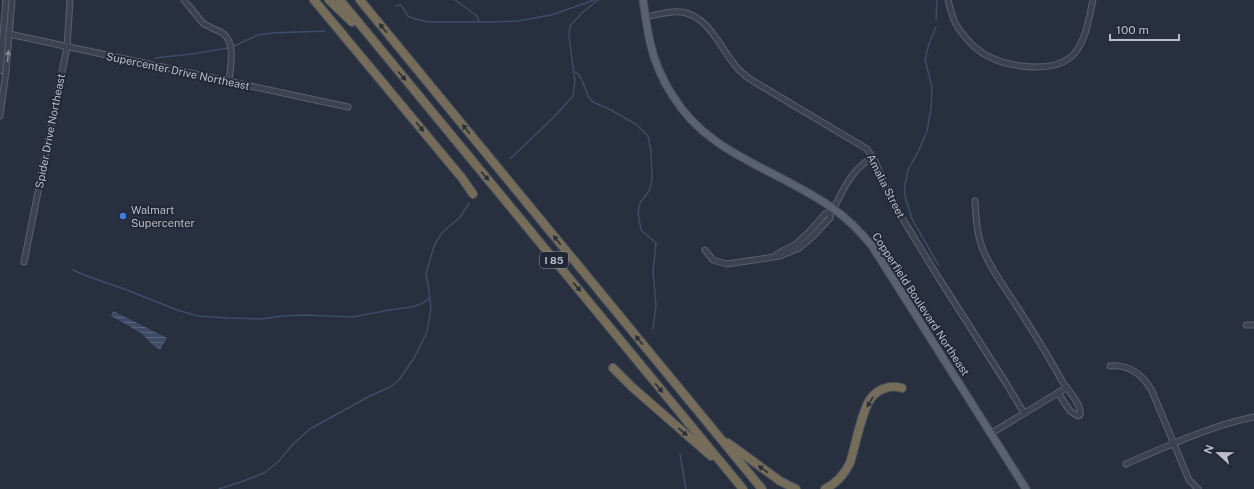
<svg xmlns="http://www.w3.org/2000/svg" width="1254" height="489" font-family="'Public Sans',sans-serif">
<defs>
<pattern id="water-rules" width="6" height="5" patternUnits="userSpaceOnUse"><rect width="6" height="5" fill="#3f4c68"/><path d="M0 2.5h6" fill="none" stroke="#59647c"/></pattern>
</defs>
<rect width="100%" height="100%" fill="#283040"/>
<polygon fill="url(#water-rules)" points="113,311 167,338 160,350 153,345 141,333 111,316"/>
<g fill="none" stroke-linecap="round" stroke-linejoin="round">
<g stroke="#3f4c68" stroke-width="1.5">
<polyline points="455,0 477,16 479,22"/>
<polyline points="396,6 401,5 408,16 415,19 429,22 492,22 518,21 551,15 594,0"/>
<polyline points="936,20 937,0"/>
<polyline points="936,27 929,44 925,59 932,87 931,108 927,131 918,152 908,170 905,185 905,196 912,219 939,266"/>
<polyline points="232,47 258,35 272,33 325,31"/>
<polyline points="155,58 192,54 228,48"/>
<polyline points="575,72 578,74 582,80 588,96 593,102 611,110 637,125 648,136 651,151 652,178 651,185 649,191 640,203 638,213 641,230 656,243 653,272 656,305 653,329"/>
<polyline points="511,158 554,117 573,96 575,81 569,36 570,26 583,12 598,0"/>
<polyline points="73,270 84,275 127,290 177,310 198,316 228,318 261,319 282,316 306,315 353,317 389,310 412,307 421,304 430,298"/>
<polyline points="680,454 686,489"/>
<polyline points="219,489 241,482 264,473 278,462 293,444 310,429 368,397 390,387 399,380 414,358 427,332 431,308 429,290 426,274 432,253 435,244 442,233 461,216 469,203"/>
</g>
<defs>
<g id="minor">
<path d="M184,0C190,7 196,15 202,22C208,28 217,29 224,34C236,45 230,68 229,82"/>
<path d="M948,0C951,12 954,24 962,33C968,41 976,49 984,54C1006,67 1055,75 1074,54C1086,40 1089,18 1093,0"/>
<path d="M646,17C657,15 670,10 682,12C711,17 721,51 739,70C743,74 748,78 753,81L867,149L875,161L890,198L940,280L1006,383L1024,413"/>
<polyline points="9,34 348,107"/>
<polyline points="0,71 6,0"/>
<polyline points="0,116 6,71 12,0"/>
<path d="M975,201C976,218 977,237 984,252C992,271 1005,288 1016,305C1032,330 1048,355 1062,381C1067,389 1083,406 1080,415L1078,416L1070,411L1058,393"/>
<polyline points="705,250 713,260 727,264 780,256 799,248 812,237 830,218 830,212"/>
<path d="M777,254L796,244L809,232L825,214L830,212L834,208C845,185 851,172 872,157"/>
<polyline points="24,262 67,47 70,0"/>
<polyline points="1246,325 1254,325"/>
<path d="M1110,366C1129,364 1143,375 1152,391L1189,480L1198,489"/>
<polyline points="990,434 1066,388"/>
<path d="M1126,464C1167,446 1210,426 1254,417"/>
</g>
<path id="major" d="M643,0C645,14 647,28 650,42C658,79 682,117 713,139C734,155 758,166 781,178C819,198 845,212 872,246L1026,489"/>
<g id="highway">
<polyline points="314,0 462,178 473,194"/>
<polyline points="329,0 352,22"/>
<polyline points="340,0 743,489"/>
<polyline points="360,0 762,489"/>
<polyline points="613,368 632,387 711,456"/>
<polyline points="728,443 780,481 796,489"/>
<path d="M825,489C837,483 844,475 850,463C855,447 862,410 871,398C879,388 891,385 902,388"/>
</g>
</defs>
<use href="#minor" stroke="#5a606d" stroke-width="7"/>
<use href="#major" stroke="#464b59" stroke-width="9"/>
<use href="#highway" stroke="#474d5a" stroke-width="10"/>
<use href="#minor" stroke="#3c4250" stroke-width="5"/>
<use href="#major" stroke="#5a6170" stroke-width="7"/>
<use href="#highway" stroke="#756d5a" stroke-width="8"/>
</g>
<defs><path id="oneway-solid" d="M-6-.8H1V-3.2L6.5 0L1 3.2V.8H-6Z"/></defs>
<g fill="#292e39">
<use href="#oneway-solid" transform="translate(383 28) rotate(-129)"/>
<use href="#oneway-solid" transform="translate(402 76) rotate(50)"/>
<use href="#oneway-solid" transform="translate(420 127) rotate(51)"/>
<use href="#oneway-solid" transform="translate(466 129) rotate(-129)"/>
<use href="#oneway-solid" transform="translate(485 176) rotate(50)"/>
<use href="#oneway-solid" transform="translate(557 240) rotate(-129)"/>
<use href="#oneway-solid" transform="translate(577 287) rotate(50)"/>
<use href="#oneway-solid" transform="translate(639 340) rotate(-129)"/>
<use href="#oneway-solid" transform="translate(659 388) rotate(50)"/>
<use href="#oneway-solid" transform="translate(870 402) rotate(120)"/>
<use href="#oneway-solid" transform="translate(683 432) rotate(41)"/>
<use href="#oneway-solid" transform="translate(763 469) rotate(-144)"/>
</g>
<use fill="#818693" href="#oneway-solid" transform="translate(8 56) rotate(-85)"/>
<circle fill="#3f7fe0" stroke="#212735" stroke-width="1.5" cx="123" cy="216" r="4"/>
<g text-anchor="middle" stroke-width="3.5" stroke-linejoin="round" paint-order="stroke">
<rect fill="#212735" stroke="#8b919d" stroke-width="1" x="540" y="252" width="28" height="16" rx="3"/>
<g font-size="10" font-weight="bold" fill="#b9beca">
<text x="554" y="264">I 85</text>
</g>
<g font-size="11" fill="#b9beca" stroke="#212735">
<text transform="translate(178 71) rotate(12)" y="4">Supercenter Drive Northeast</text>
<text transform="translate(50 131) rotate(-79)" y="4">Spider Drive Northeast</text>
<text transform="translate(886 186) rotate(63)" y="4">Amalia Street</text>
<text transform="translate(921 304) rotate(57)" y="4">Copperfield Boulevard Northeast</text>
</g>
<g font-size="11" fill="#b9beca" stroke="#212735" text-anchor="start">
<text x="131" y="214">Walmart<tspan x="131" dy="13">Supercenter</tspan></text>
</g>
</g>
<g transform="translate(1218 453) rotate(292)" stroke="#212735" stroke-width="3" paint-order="stroke">
<path d="M0-3L7 15L0 10L-7 15Z" fill="#b9beca"/>
<text y="-6" font-size="11" font-weight="bold" text-anchor="middle" fill="#b9beca">N</text>
</g>
<path d="M1110 34v6h69v-6" fill="none" stroke="#b9beca" stroke-width="2"/>
<text x="1116" y="34" font-size="12" fill="#b9beca" stroke="#212735" stroke-width="3" paint-order="stroke">100 m</text>
</svg>
